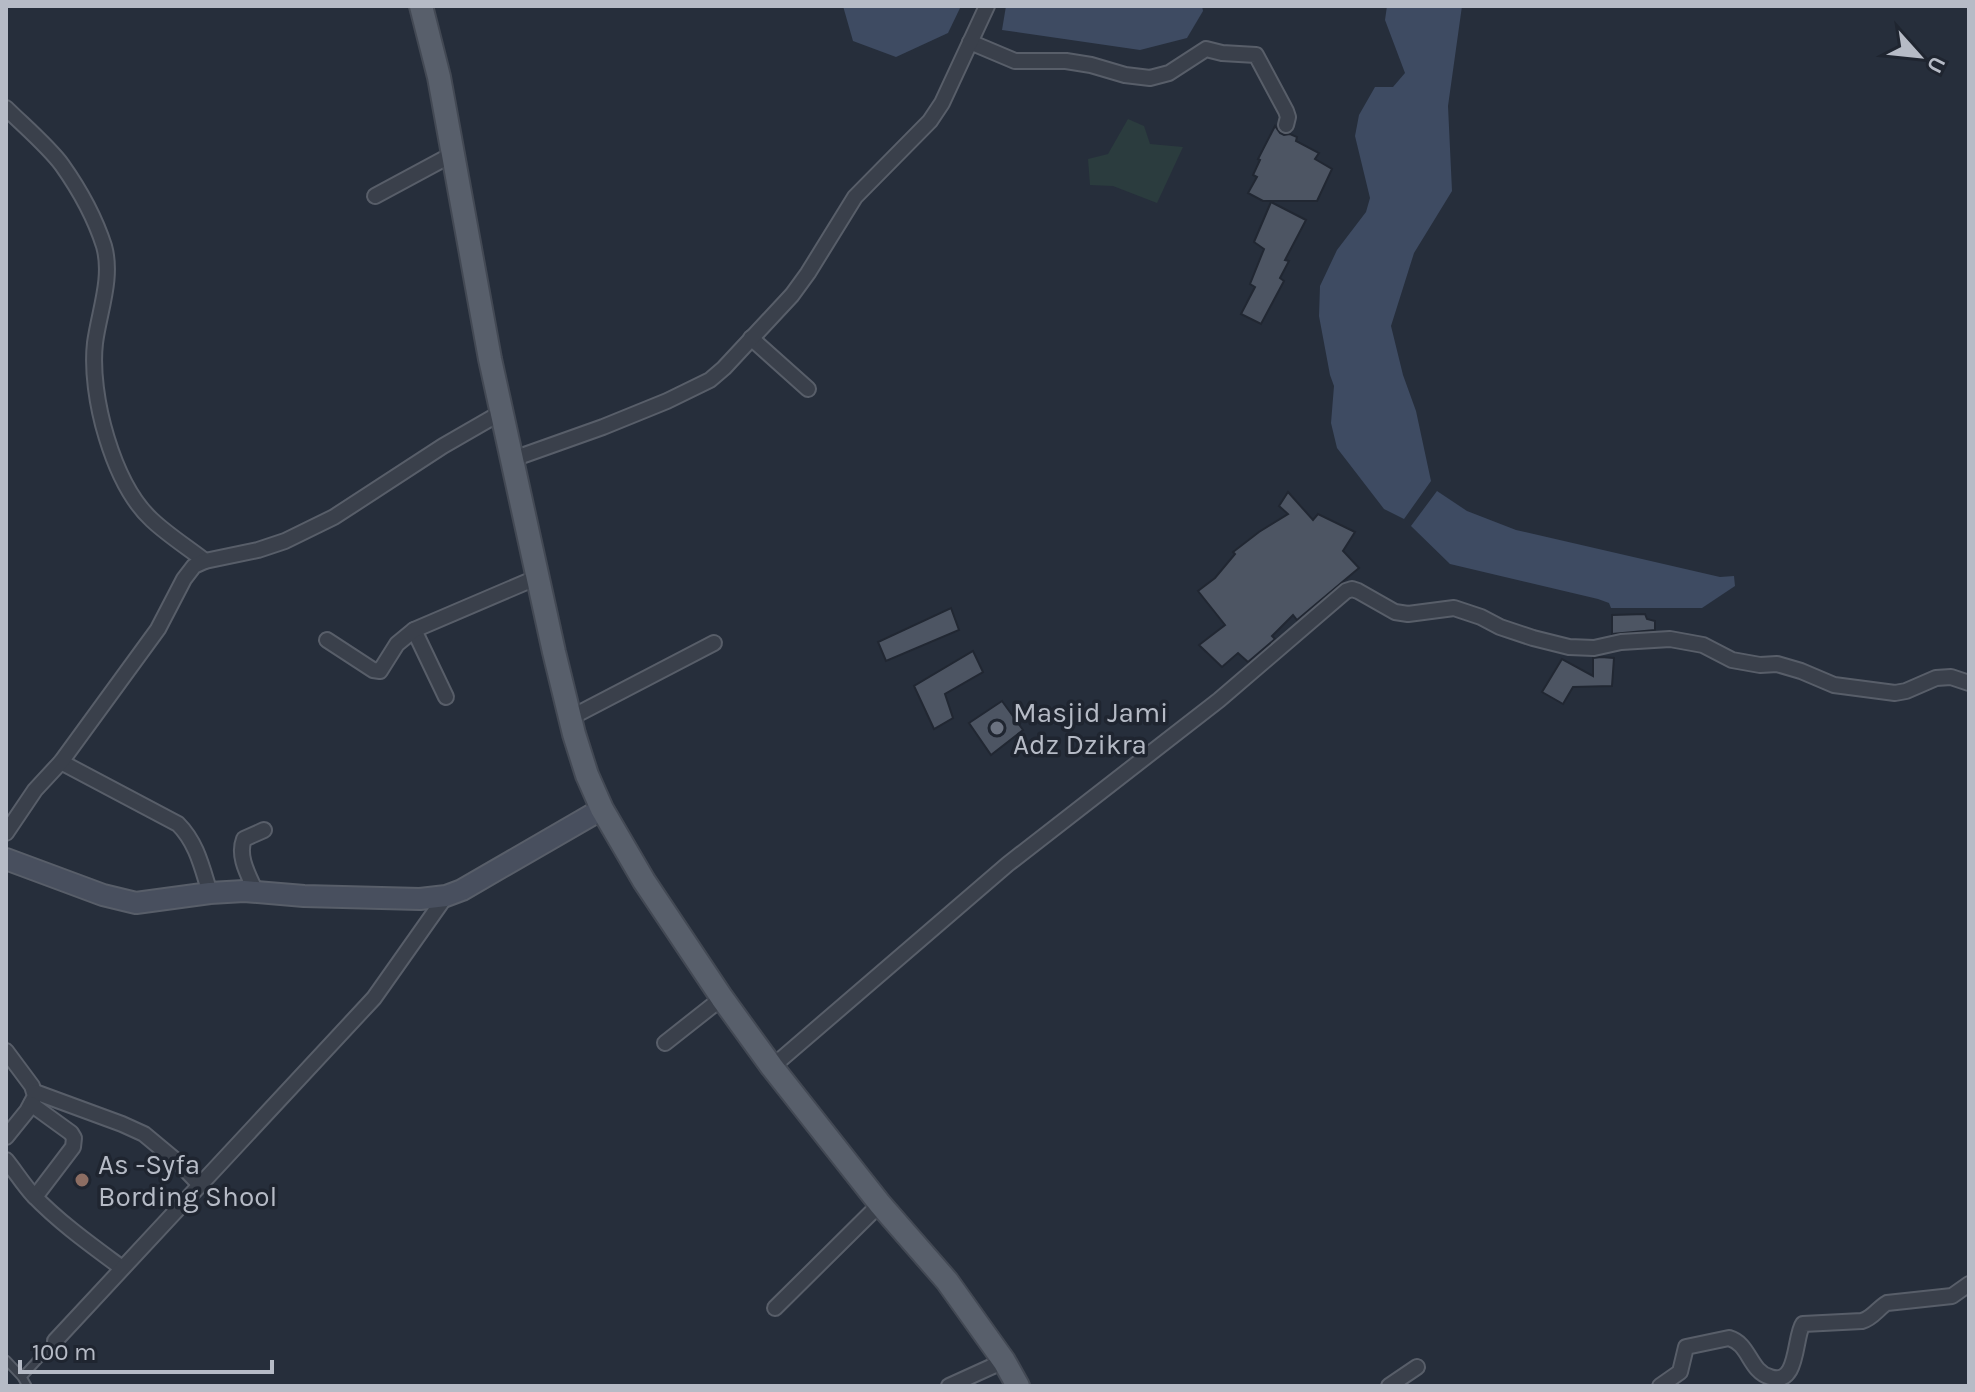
<svg xmlns="http://www.w3.org/2000/svg" width="1975" height="1392" font-family="Karla,sans-serif">
<rect width="100%" height="100%" fill="#262e3b"/>
<polygon fill="#2b3c3e" points="1128,119 1144,126 1150,144 1183,147 1157,203 1113,186 1090,185 1088,159 1108,154"/>
<g fill="#3e4b62">
<polygon points="843,6 961,6 948,33 896,57 853,41"/>
<polygon points="1006,6 1202,6 1203,11 1187,38 1140,50 1002,30"/>
<polygon points="1387,6 1462,6 1448,106 1452,191 1414,253 1391,326 1403,375 1416,411 1431,481 1404,519 1384,509 1337,448 1331,423 1334,386 1330,375 1319,316 1320,286 1337,250 1366,212 1370,198 1355,136 1359,115 1375,87 1393,87 1405,73 1385,20"/>
<polygon points="1437,491 1467,511 1516,530 1720,577 1734,576 1735,586 1702,608 1611,608 1609,603 1598,599 1450,564 1411,526"/>
</g>
<g fill="#4d5563" stroke="#212732" stroke-width="2">
<polygon points="1275,126 1280,133 1284,135 1290,134 1297,137 1296,141 1319,153 1315,159 1332,169 1317,201 1263,201 1248,193 1257,177 1253,175 1260,160 1258,159"/>
<polygon points="1271,202 1306,220 1285,260 1289,261 1280,278 1284,281 1261,324 1241,314 1255,287 1250,284 1264,249 1254,242"/>
<polygon points="1288,492 1313,520 1318,514 1355,532 1343,551 1359,568 1297,620 1293,615 1272,636 1275,639 1248,662 1238,653 1222,667 1199,645 1225,625 1198,591 1215,578 1235,554 1233,552 1259,532 1288,514 1279,506"/>
<polygon points="951,608 959,630 886,661 878,642"/>
<polygon points="1645,614 1647,619 1655,621 1655,630 1612,634 1612,615"/>
<polygon points="973,651 983,672 945,694 953,718 934,729 914,686"/>
<polygon points="1601,657 1614,658 1612,686 1573,687 1563,704 1542,692 1562,659 1593,676 1593,658"/>
<polygon points="1002,701 1023,730 991,755 969,723"/>
</g>
<g fill="none" stroke-linecap="round" stroke-linejoin="round">
<defs>
<g id="lane">
<polyline points="6,1360 22,1377 27,1386"/>
<polyline points="22,1377 55,1341"/>
</g>
<g id="street">
<polyline points="970,42 1015,61 1066,61 1091,65 1125,75 1150,78 1169,73 1206,49 1222,53 1256,55 1286,111 1288,117 1286,125"/>
<path d="M6,108C22,124 49,147 62,165C79,189 95,218 104,246C113,278 99,312 95,343C89,395 113,484 152,520C168,535 187,547 205,561"/>
<polyline points="375,196 453,154"/>
<polyline points="751,338 808,389"/>
<polyline points="513,459 603,427 667,401 710,380 724,368 792,295 808,273 855,197 930,121 942,103 987,6"/>
<polyline points="414,630 446,697"/>
<polyline points="327,640 373,670 380,671 397,644 414,630 538,577"/>
<polyline points="570,718 714,643"/>
<path d="M61,762L178,824C197,843 202,868 210,893"/>
<polyline points="6,833 35,790 61,762 158,629 184,579 194,566 205,561 258,550 285,541 334,517 443,446 502,412"/>
<path d="M256,892C249,876 237,857 244,839L264,830"/>
<polyline points="665,1043 722,998"/>
<polyline points="6,1051 32,1086 35,1096 27,1111 6,1137"/>
<polyline points="772,1067 1008,864 1219,700 1346,591 1352,589 1358,591 1395,612 1408,614 1454,608 1481,617 1500,627 1533,638 1569,647 1594,648 1621,642 1670,639 1703,645 1732,660 1760,665 1777,664 1801,671 1834,685 1895,693 1906,691 1936,678 1951,677 1969,683"/>
<polyline points="35,1092 122,1124 144,1134 180,1164 200,1185"/>
<polyline points="31,1104 71,1133 74,1138 73,1147 35,1197"/>
<path d="M6,1160C15,1171 23,1184 33,1195C60,1223 91,1245 122,1268"/>
<polyline points="775,1308 880,1204"/>
<polyline points="55,1341 374,998 446,896"/>
<polyline points="949,1386 1004,1361"/>
<polyline points="1389,1386 1417,1367"/>
<path d="M1660,1386L1680,1372L1686,1347L1729,1338C1750,1344 1749,1371 1770,1377C1799,1387 1794,1336 1803,1324L1862,1321C1873,1318 1878,1308 1887,1303L1952,1296L1969,1284"/>
</g>
<polyline id="secondary" points="6,859 103,895 136,903 210,893 244,891 304,896 420,899 446,896 462,890 602,809"/>
<polyline id="primary" points="421,6 439,77 490,359 554,652 574,734 587,775 602,809 644,881 722,998 772,1067 880,1204 947,1281 1004,1361 1018,1386"/>
</defs>
<use href="#lane" stroke="#585e69" stroke-width="11"/>
<use href="#street" stroke="#585e69" stroke-width="18"/>
<use href="#secondary" stroke="#585e69" stroke-width="24"/>
<use href="#primary" stroke="#434954" stroke-width="26"/>
<use href="#lane" stroke="#3a404b" stroke-width="7"/>
<use href="#street" stroke="#3a404b" stroke-width="14"/>
<use href="#secondary" stroke="#484f5e" stroke-width="20"/>
<use href="#primary" stroke="#585f6b" stroke-width="22"/>
</g>
<circle fill="#6b7280" stroke="#1f2530" stroke-width="3" cx="997" cy="728" r="8"/>
<circle fill="#8d6e63" stroke="#1f2530" stroke-width="3" cx="82" cy="1180" r="8"/>
<g text-anchor="middle" stroke-width="7" stroke-linejoin="round" paint-order="stroke">
<g font-size="28" fill="#b6bbc6" stroke="#1f2530" text-anchor="start">
<text x="1013" y="722">Masjid Jami<tspan x="1013" dy="32">Adz Dzikra</tspan></text>
<text x="98" y="1174">As -Syfa<tspan x="98" dy="32">Bording Shool</tspan></text>
</g>
</g>
<rect width="1975" height="1392" fill="none" stroke="#b6bbc6" stroke-width="16"/>
<g transform="translate(1919 56) rotate(117)" stroke="#1f2530" stroke-width="6" paint-order="stroke">
<path d="M0-6L14 30L0 20L-14 30Z" fill="#b6bbc6"/>
<text y="-12" font-size="22" font-weight="bold" text-anchor="middle" fill="#b6bbc6">U</text>
</g>
<path d="M20 1360v12h252v-12" fill="none" stroke="#b6bbc6" stroke-width="4"/>
<text x="32" y="1360" font-size="24" fill="#b6bbc6" stroke="#1f2530" stroke-width="6" paint-order="stroke">100 m</text>
</svg>
